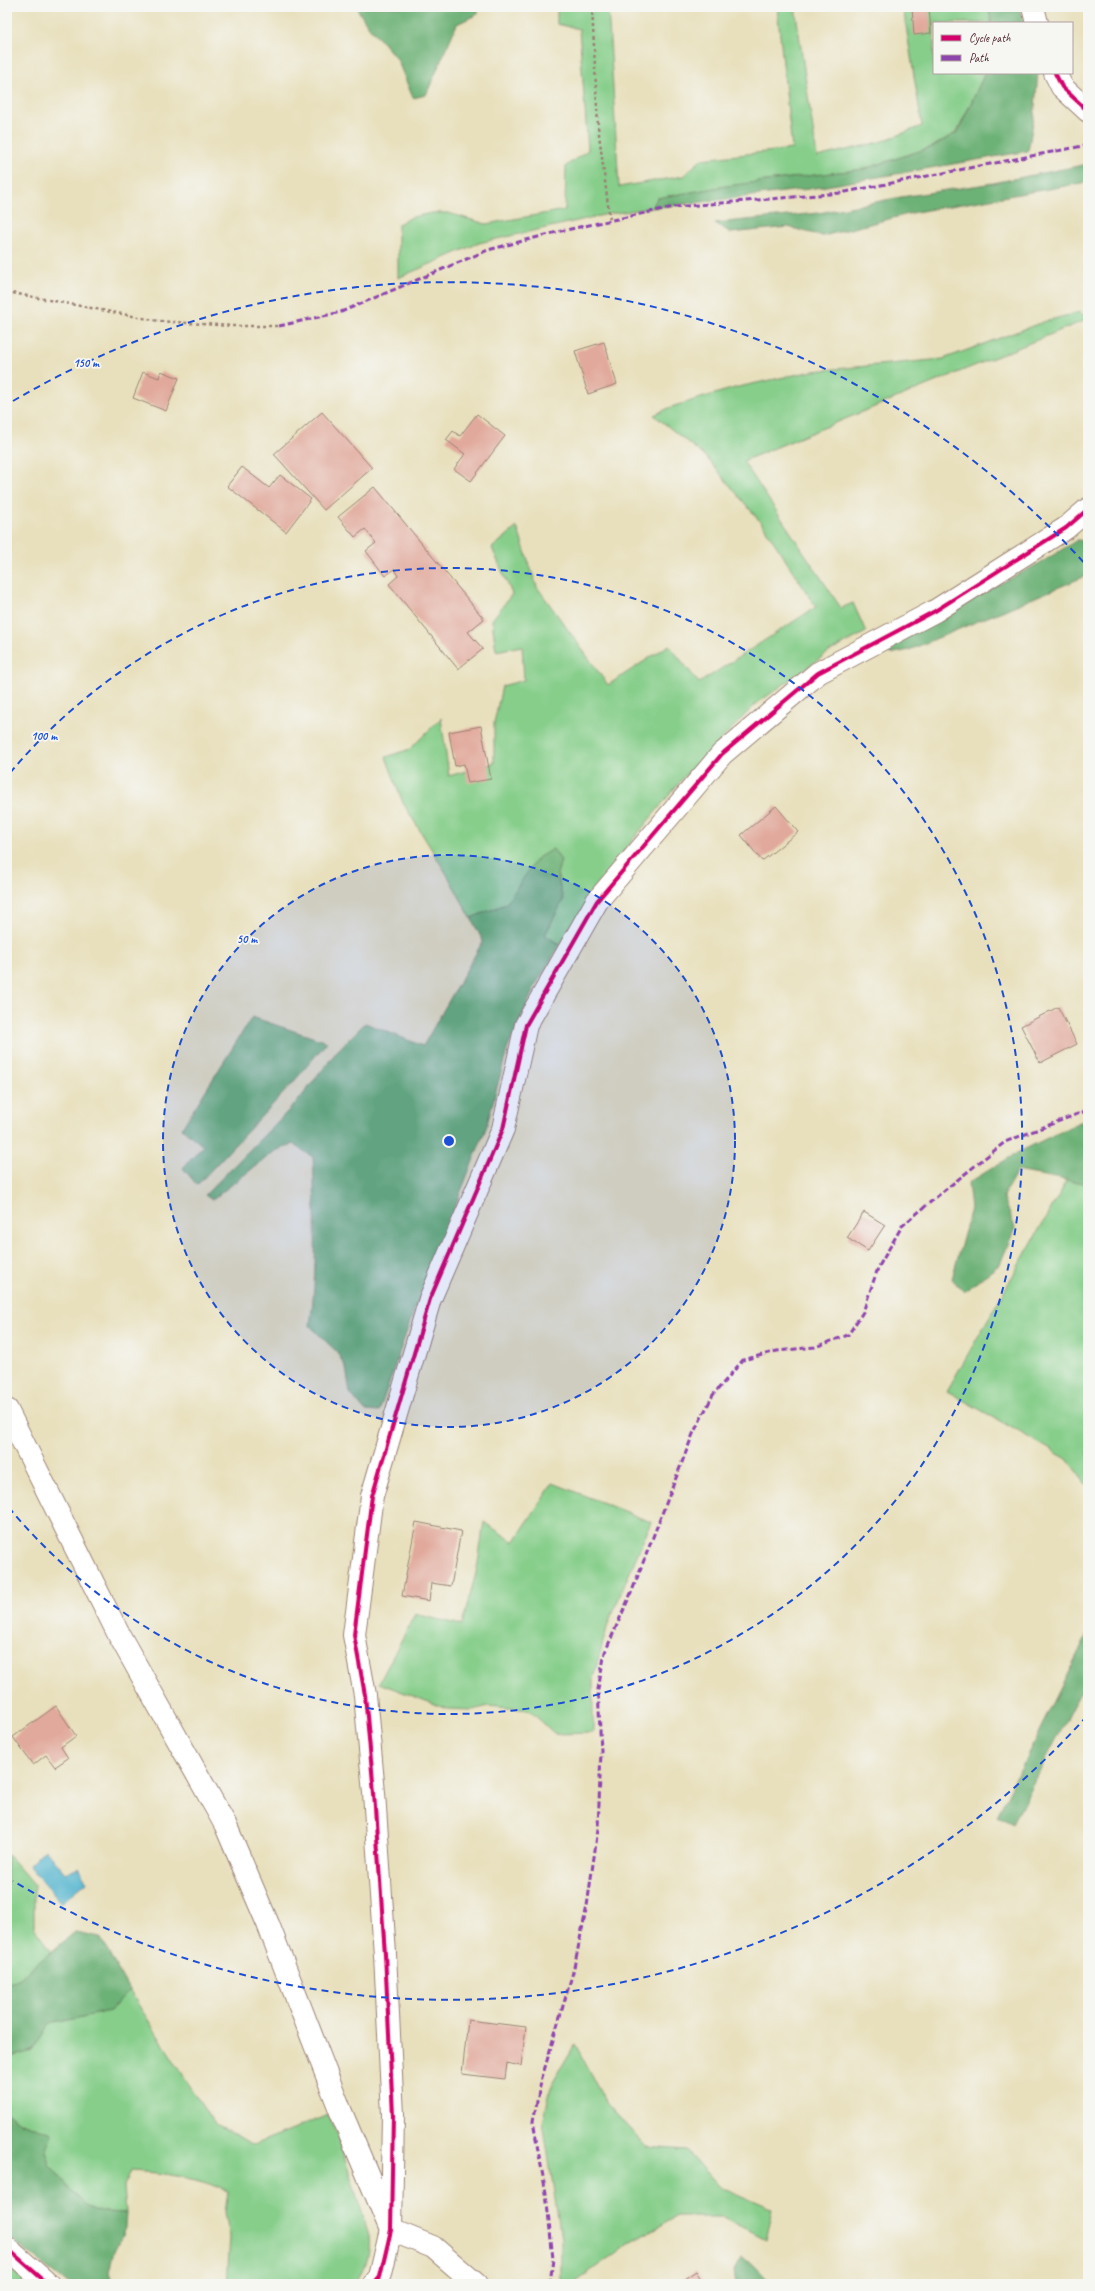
<svg xmlns="http://www.w3.org/2000/svg" width="1095" height="2291" font-family="Caveat,sans-serif">
<rect width="100%" height="100%" fill="#f6f6f2"/>
<filter id="ink" filterUnits="userSpaceOnUse"><feTurbulence type="fractalNoise" baseFrequency=".025" numOctaves="2"/><feDisplacementMap in="SourceGraphic" scale="8" xChannelSelector="R" yChannelSelector="G"/><feConvolveMatrix kernelMatrix="1 2 1 2 8 2 1 2 1" color-interpolation-filters="sRGB"/></filter>
<filter id="wash" filterUnits="userSpaceOnUse"><feTurbulence type="fractalNoise" baseFrequency=".012" numOctaves="4" result="noise"/><feDisplacementMap in="SourceGraphic" scale="16" xChannelSelector="R" yChannelSelector="G"/><feGaussianBlur stdDeviation="0.9" result="paint"/><feColorMatrix in="noise" values="0 0 0 0 0 0 0 0 0 0 0 0 0 0 0 0 0 1.4 0 .05"/><feComposite in="paint" operator="in"/></filter>
<g filter="url(#wash)">
<rect width="100%" height="100%" fill="#e8e0bd"/>
<g fill="#86ce8a" stroke="#68765a">
<polygon points="557,7 608,7 619,187 683,176 702,159 792,149 777,7 795,7 817,157 880,142 922,126 903,7 988,7 992,23 934,23 934,73 985,73 957,132 932,147 864,169 726,186 658,198 652,208 608,214 479,243 398,278 398,224 412,217 432,213 448,213 486,224 565,210 566,166 588,150 579,29 557,24"/>
<polygon points="1080,312 1088,319 743,461 841,608 853,603 866,632 829,652 756,704 683,778 614,863 560,945 545,935 563,900 557,873 561,860 520,886 506,904 471,918 448,876 403,803 386,757 410,749 441,718 449,776 494,763 494,723 502,686 524,680 522,646 496,651 492,620 512,594 492,548 517,527 537,587 608,685 669,645 699,683 816,607 763,525 707,458 654,415 671,407 738,387 813,371 943,359 1046,321"/>
<polygon points="1068,1179 1088,1184 1088,1487 1067,1459 947,1391"/>
<polygon points="553,1483 651,1522 608,1624 593,1679 593,1733 555,1734 529,1710 489,1706 472,1710 447,1709 379,1683 415,1614 462,1625 477,1569 484,1522 514,1542"/>
<polygon points="7,1854 34,1885 34,1927 52,1951 20,1978 7,1984"/>
<path d="M129,1990L213,2122L253,2145L328,2115L337,2134L369,2235C371,2252 366,2271 354,2284H227L230,2237L225,2213L228,2191C196,2177 164,2173 130,2171L124,2186L126,2213L104,2212L87,2206L69,2189L50,2166L45,2151L52,2134L21,2123L7,2113V2058L32,2051L49,2024L110,2011Z"/>
<polygon points="575,2044 607,2104 646,2147 687,2150 719,2186 773,2209 766,2239 721,2216 678,2216 631,2242 572,2284 561,2284 561,2238 543,2122 552,2083"/>
<polygon points="7,2266 28,2284 7,2284"/>
</g>
<g fill="#6cb176" stroke="#5b6850">
<polygon points="356,7 478,7 478,14 457,24 426,95 413,98 397,59 368,26"/>
<polygon points="988,7 1019,7 1024,23 992,23"/>
<polygon points="985,73 1038,73 1034,117 1028,151 809,189 652,208 657,198 726,186 864,169 932,147 958,132"/>
<polygon points="1088,164 1088,182 916,212 823,236 788,227 731,233 715,223 819,213 901,197 993,183"/>
<polygon points="1077,540 1088,541 1088,575 909,650 890,654 884,645 1042,562"/>
<path d="M553,849L561,860L557,874L563,900L545,935L560,945L535,986L507,1050L486,1128L414,1310L379,1412L365,1411L350,1393L346,1368L337,1352L310,1326C318,1270 315,1213 313,1157L293,1144L275,1151L212,1200L205,1195L298,1101L338,1050L365,1023L423,1046L483,941L471,918L506,904L537,858Z"/>
<polygon points="252,1017 327,1042 291,1085 197,1185 183,1168 203,1146 182,1128"/>
<polygon points="1088,1118 1088,1184 1017,1171 1003,1196 1015,1228 1000,1264 964,1292 952,1279 971,1208 968,1183 1017,1153"/>
<polygon points="1088,1633 1088,1677 1013,1824 997,1816"/>
<polygon points="75,1932 100,1937 129,1990 110,2011 49,2024 32,2051 7,2058 7,1984 20,1978"/>
<polygon points="7,2113 21,2123 52,2134 45,2151 50,2166 69,2189 87,2206 104,2212 126,2213 125,2228 114,2251 109,2272 113,2284 68,2284 7,2236"/>
<polygon points="740,2258 751,2263 771,2284 736,2284 734,2271"/>
</g>
<polygon fill="#4fb3ce" stroke="#4c697c" points="45,1849 65,1873 78,1867 87,1882 61,1903 29,1865"/>
<g id="blocks">
<g fill="#e1a99b">
<polygon points="912,7 929,7 931,33 914,35"/>
<polygon points="604,342 617,384 588,394 575,351"/>
<polygon points="161,371 179,378 166,411 133,398 143,372 159,378"/>
<polygon points="322,412 372,468 324,510 274,454"/>
<polygon points="477,414 505,436 471,481 454,469 465,454 446,440 453,431 460,436"/>
<polygon points="242,467 269,488 280,475 311,499 286,532 227,486"/>
<polygon points="375,487 484,619 468,632 483,649 458,669 389,584 398,576 394,569 385,576 366,551 376,543 365,529 355,537 338,517"/>
<polygon points="481,726 491,779 468,783 464,764 455,766 449,732"/>
<polygon points="776,806 798,832 762,861 741,835"/>
<polygon points="1058,1007 1077,1044 1040,1063 1021,1026"/>
<polygon points="864,1212 885,1225 868,1251 847,1238"/>
<polygon points="416,1522 461,1531 451,1586 431,1583 429,1601 402,1596"/>
<polygon points="56,1706 76,1736 61,1747 68,1758 55,1767 46,1755 33,1765 13,1737"/>
<polygon points="468,2020 526,2027 521,2066 507,2063 505,2079 462,2074"/>
<polygon points="696,2271 704,2284 677,2284"/>
</g>
</g>
</g>
<g filter="url(#ink)">
<use href="#blocks" fill-opacity="0" stroke="#998074" stroke-width="1"/>
<g fill="none" stroke-linecap="round" stroke-linejoin="round">
<defs>
<g id="street">
<polyline points="1033,7 1037,23"/>
<polyline points="1055,73 1062,87 1088,111"/>
<polyline points="7,1410 119,1635 225,1824 268,1924 341,2112 391,2230 433,2247 476,2284"/>
<polyline points="7,2248 48,2284"/>
<polyline points="374,2284 380,2277 391,2230 393,2115 385,1954 374,1793 365,1695 354,1635 372,1496 430,1299 503,1129 526,1025 597,901 722,754 818,673 935,611 1066,528 1088,509"/>
</g>
</defs>
<use href="#street" stroke="#998074" stroke-width="24"/>
<g stroke="#998074" stroke-width="2.5" stroke-dasharray="3 3" stroke-linecap="butt">
<polyline points="592,7 598,126 610,221"/>
<polyline points="7,292 159,321 232,326 279,326"/>
</g>
<use href="#street" stroke="#fff" stroke-width="22"/>
<g stroke="#8e44ad" stroke-width="3" stroke-dasharray="6 3" stroke-linecap="butt">
<polyline points="279,326 341,312 488,250 561,231 673,207 840,193 1088,145"/>
<polyline points="550,2284 553,2259 546,2193 533,2122 541,2081 573,1972 587,1906 598,1829 601,1751 598,1689 605,1652 632,1591 693,1434 713,1395 743,1360 777,1351 815,1347 848,1335 863,1312 878,1268 902,1226 946,1189 1005,1142 1088,1110"/>
</g>
<defs>
<g id="cycleway">
<polyline points="1055,73 1062,87 1088,111"/>
<polyline points="7,2248 48,2284"/>
<polyline points="374,2284 380,2277 391,2230 393,2115 385,1954 374,1793 365,1695 354,1635 372,1496 430,1299 503,1129 526,1025 597,901 722,754 818,673 935,611 1066,528 1088,509"/>
</g>
</defs>
<use href="#cycleway" stroke="#f6f6f2" stroke-width="6"/>
<use href="#cycleway" stroke="#d6006c" stroke-width="4"/>
</g>
</g>
<circle cx="449" cy="1141" r="286" fill="#1d4ed8" fill-opacity=".12"/>
<g fill="none" stroke="#1d4ed8" stroke-width="2" stroke-dasharray="7 5">
<circle cx="449" cy="1141" r="286"/>
<path d="M10 773A573 573 0 1 1 10 1509"/>
<path d="M1087 1716A859 859 0 0 1 13 1881M13 401A859 859 0 0 1 1087 566"/>
</g>
<circle cx="449" cy="1141" r="6" fill="#1d4ed8" stroke="#f6f6f2" stroke-width="2"/>
<g font-size="12" text-anchor="middle" font-weight="bold" fill="#1d4ed8" stroke="#f6f6f2" stroke-width="3.5" stroke-linejoin="round" paint-order="stroke">
<text x="86" y="367">150 m</text>
<text x="44" y="740">100 m</text>
<text x="247" y="943">50 m</text>
</g>
<rect width="1095" height="2291" fill="none" stroke="#f6f6f2" stroke-width="24"/>
<rect x="933" y="22" width="140" height="52" fill="#f6f6f2" stroke="#b1a0a2"/>
<rect x="941" y="35" width="20" height="6" fill="#d6006c" stroke="#b1a0a2"/>
<text x="969" y="42" font-size="12" fill="#4a1f2b">Cycle path</text>
<rect x="941" y="55" width="20" height="6" fill="#8e44ad" stroke="#b1a0a2"/>
<text x="969" y="62" font-size="12" fill="#4a1f2b">Path</text>
</svg>
